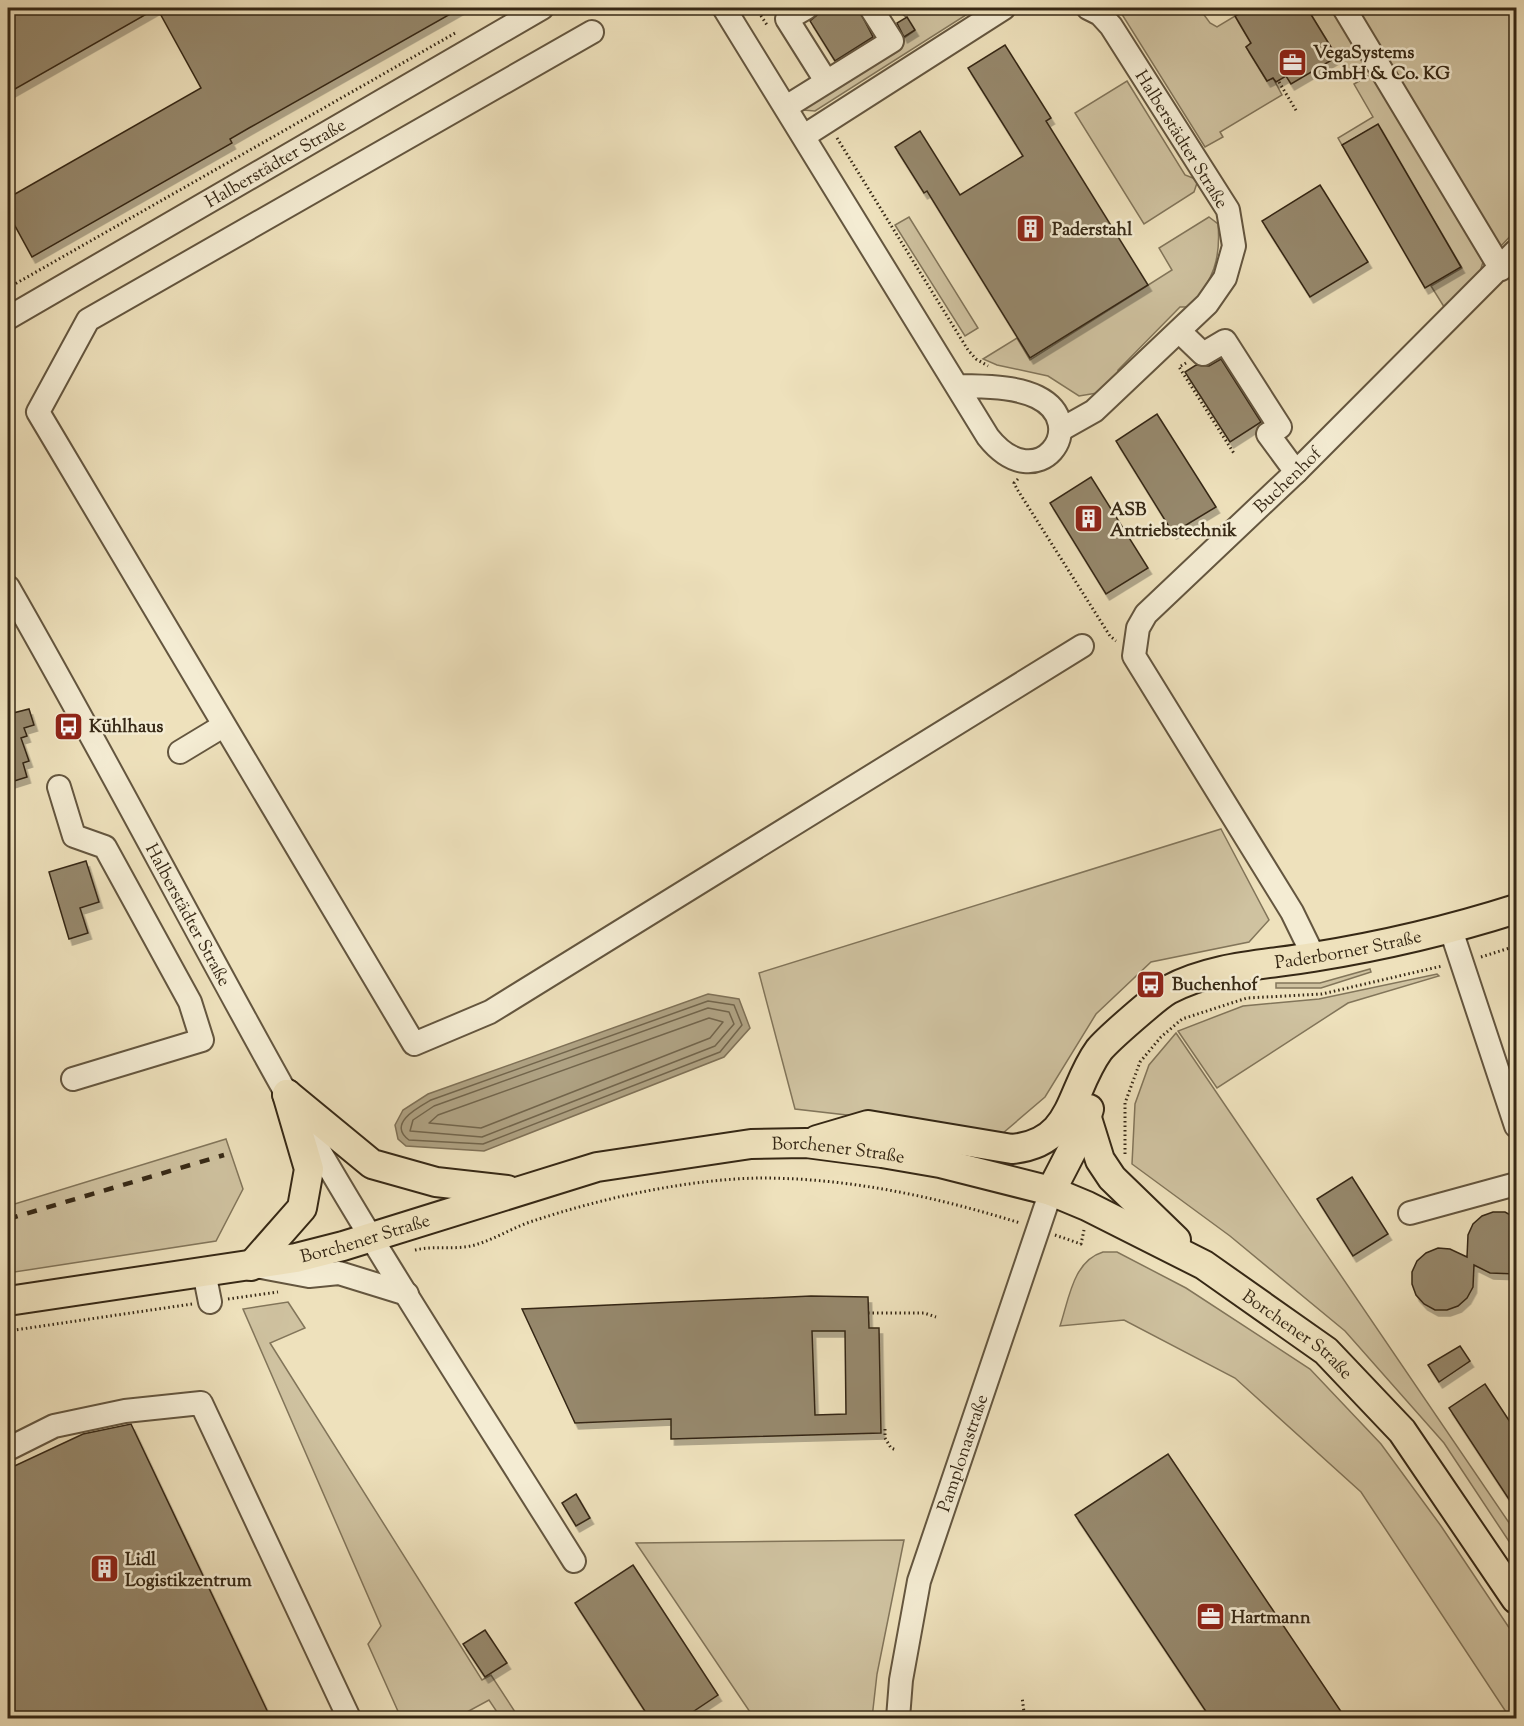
<svg xmlns="http://www.w3.org/2000/svg" width="1524" height="1726" font-family="'Sorts Mill Goudy',serif">
<defs>
<filter id="shadow"><feDropShadow dx="3.5" dy="6" stdDeviation="0" flood-color="#0004"/></filter>
</defs>
<rect width="100%" height="100%" fill="#eee1bc"/>
<filter id="stains"><feTurbulence type="fractalNoise" baseFrequency=".00333" numOctaves="4"/><feColorMatrix values="0 0 0 0 .2 0 0 0 0 .09 0 0 0 0 .02 0 0 0 .5 -.17"/></filter>
<radialGradient id="worn" r=".72"><stop offset=".6" stop-color="#630" stop-opacity="0"/><stop offset="1" stop-color="#630" stop-opacity=".3"/></radialGradient>
<g fill="#cfc2a0" stroke="#82755a" stroke-width="1.5">
<polygon points="894,8 977,8 815,111 802,110 914,31 906,17"/>
<polygon points="1118,8 1199,8 1210,23 1217,27 1235,16 1251,43 1246,47 1267,81 1273,78 1282,95 1220,132 1223,137 1205,147"/>
<polygon points="1307,8 1334,8 1367,64 1348,75"/>
<polygon points="1355,8 1516,8 1516,230 1500,247"/>
<polygon points="1373,73 1483,262 1479,275 1446,310 1431,286 1462,268 1378,125 1342,145 1338,138 1373,117 1354,84"/>
<polygon points="1127,81 1185,175 1198,180 1194,192 1144,224 1075,113"/>
<polygon points="909,217 978,328 965,336 895,225"/>
<path d="M1209,217L1218,224C1221,260 1213,279 1191,307H1180L1118,370L1117,381L1097,393L1079,396L1048,376L997,365L983,359L1017,338L1030,360L1172,270L1159,248Z"/>
<polygon points="1221,829 1269,920 1249,942 1151,962 1096,1014 1045,1097 1003,1133 795,1109 759,973"/>
<polygon points="1370,969 1371,972 1321,988 1276,988 1276,983 1320,983"/>
<polygon points="1437,974 1439,976 1348,1003 1217,1088 1178,1031 1243,1006 1319,999"/>
<polygon points="1176,1033 1516,1533 1516,1552 1444,1443 1345,1331 1230,1236 1132,1164 1135,1104 1149,1065"/>
<polygon points="226,1139 243,1189 216,1241 8,1273 8,1206"/>
<path d="M1103,1252H1117L1186,1288L1310,1369L1381,1444L1441,1526L1516,1638V1718H1510L1361,1492L1235,1378L1124,1320L1060,1326C1069,1299 1073,1261 1103,1252Z"/>
<polygon points="288,1302 305,1328 270,1343 482,1680 491,1675 519,1718 501,1718 489,1700 456,1718 401,1718 368,1644 381,1626 243,1309"/>
<polygon points="904,1540 877,1674 872,1718 754,1718 636,1543"/>
</g>
<polygon fill="#afa283" stroke="#7f7157" stroke-width="1.5" points="708,994 739,999 750,1028 724,1057 484,1151 406,1146 398,1139 395,1125 403,1110 428,1094"/>
<g fill="none" stroke-linecap="round" stroke-linejoin="round">
<g stroke="#72654c" stroke-width="1.5">
<path d="M708,1001L734,1005L742,1025L720,1052L483,1144L409,1140C387,1124 417,1108 431,1100Z"/>
<polygon points="708,1008 729,1012 734,1024 715,1046 482,1137 410,1131 413,1120 434,1106"/>
<polygon points="709,1018 723,1022 710,1038 481,1128 429,1123 438,1115"/>
</g>
</g>
<g fill="#96886c" stroke="#362815" stroke-width="1.5" fill-rule="evenodd" filter="url(#shadow)">
<polygon points="8,8 461,8 249,128 230,139 232,143 32,257 8,213 8,198 201,88 157,8 8,93"/>
<polygon points="819,8 858,8 873,37 835,61 810,21 817,15"/>
<polygon points="1250,8 1307,8 1337,57 1291,84 1286,76 1276,82 1273,78 1267,81 1246,47 1251,43 1235,16"/>
<polygon points="907,17 915,30 904,37 897,23"/>
<polygon points="1005,45 1051,118 1046,121 1148,285 1030,358 927,191 924,193 895,147 920,131 960,195 1023,156 968,68"/>
<polygon points="1378,124 1461,267 1425,288 1342,145"/>
<polygon points="1320,185 1368,262 1310,297 1262,221"/>
<polygon points="1221,359 1261,422 1230,442 1185,372 1196,365 1209,366"/>
<polygon points="1157,414 1216,507 1173,533 1116,441"/>
<polygon points="1091,477 1148,568 1106,594 1050,503"/>
<polygon points="8,705 11,705 13,713 29,709 34,725 24,728 27,736 21,738 29,761 23,763 27,777 11,782 8,772"/>
<polygon points="86,861 99,902 80,908 88,933 69,939 49,872"/>
<polygon points="1352,1177 1388,1234 1353,1256 1317,1199"/>
<polygon points="1493,1212 1505,1212 1516,1218 1516,1274 1490,1273 1474,1265 1473,1287 1467,1298 1458,1306 1447,1310 1435,1310 1424,1304 1416,1295 1412,1284 1412,1272 1417,1261 1426,1253 1438,1248 1450,1249 1467,1257 1468,1235 1473,1224 1482,1216"/>
<path d="M811,1296L868,1297L869,1328H879L881,1433L671,1439V1419L575,1423L522,1309ZM812,1331H845L846,1414L815,1415Z"/>
<polygon points="1460,1346 1470,1361 1439,1382 1428,1365"/>
<polygon points="1485,1384 1516,1431 1516,1510 1449,1408"/>
<polygon points="131,1424 263,1702 271,1719 8,1719 8,1469 83,1434"/>
<polygon points="1168,1454 1346,1719 1211,1719 1075,1515"/>
<polygon points="576,1494 590,1518 576,1526 562,1503"/>
<polygon points="633,1565 718,1695 682,1719 650,1719 575,1603"/>
<polygon points="485,1630 507,1663 485,1677 463,1644"/>
</g>
<g fill="none" stroke-linecap="round" stroke-linejoin="round">
<defs>
<g id="minor">
<path d="M724,8L988,437C1038,500 1092,424 1037,397C1015,386 984,387 960,386"/>
<polyline points="806,8 787,19 826,81"/>
<polyline points="1344,8 1501,269"/>
<polyline points="592,32 88,320 38,412 414,1044 490,1012 1082,646"/>
<polyline points="786,107 892,41 871,8"/>
<polyline points="804,136 1004,8"/>
<path id="s1" d="M8,318L542,8"/>
<polyline points="1179,331 1203,354 1225,341 1280,427 1268,434 1296,472"/>
<polyline points="1062,429 1094,411 1207,304 1225,278 1234,246 1228,210 1111,26 1100,14 1088,8"/>
<path id="s2" d="M8,587C104,754 192,925 286,1093C376,1252 477,1406 574,1561"/>
<polyline points="180,752 223,726"/>
<polyline points="59,787 74,836 105,847 190,1002 202,1040 73,1079"/>
<polyline points="1451,930 1516,1126"/>
<path id="s3" d="M1314,957L1292,912L1134,656L1138,628L1146,614L1296,472L1516,251"/>
<polyline points="1410,1213 1516,1184"/>
<polyline points="261,1267 309,1276 339,1273 407,1294"/>
<polyline points="204,1272 210,1302"/>
<polyline points="8,1449 54,1426 125,1411 201,1403 349,1718"/>
<path id="s4" d="M898,1718L901,1680L919,1581L1051,1191"/>
</g>
<g id="major">
<polyline points="287,1094 372,1164 436,1182 507,1190"/>
<polyline points="1086,1115 1100,1160 1112,1178 1176,1240"/>
<path id="s5" d="M817,1140L868,1125L1012,1149C1075,1143 1069,1091 1099,1050C1108,1039 1156,997 1168,990C1213,966 1264,965 1313,957C1382,946 1450,930 1516,909"/>
<polyline points="1051,1191 1081,1133 1089,1109"/>
<polyline points="251,1266 302,1208 309,1169 287,1094"/>
<path id="s6" d="M8,1301L296,1258L343,1246L597,1167L751,1144L806,1143L882,1153L940,1163L1051,1191L1087,1206L1204,1265L1326,1351L1402,1431L1516,1599"/>
</g>
</defs>
<use href="#minor" stroke="#64563f" stroke-width="26"/>
<use href="#major" stroke="#362815" stroke-width="32"/>
<g stroke="#362815" stroke-width="3" stroke-dasharray="1.5 3" stroke-linecap="butt">
<polyline points="756,8 767,25"/>
<polyline points="1279,82 1297,112"/>
<polyline points="837,138 968,350 976,359 988,366"/>
<polyline points="8,288 457,32"/>
<polyline points="1186,363 1179,367 1235,455"/>
<polyline points="1018,479 1014,483 1017,489 1110,636 1116,641"/>
<polyline points="1481,957 1516,946"/>
<polyline points="1125,1154 1125,1103 1140,1062 1161,1037 1182,1019 1247,998 1322,994 1442,966"/>
<polyline points="1055,1235 1081,1244 1084,1230"/>
<path d="M415,1250C436,1245 458,1251 478,1244C497,1238 514,1227 533,1221C602,1198 688,1179 761,1178C849,1178 937,1197 1020,1223"/>
<polyline points="228,1299 278,1292"/>
<polyline points="868,1313 924,1313 936,1317"/>
<polyline points="8,1331 192,1304"/>
<polyline points="885,1429 885,1438 891,1448 896,1450"/>
<polyline points="1014,1718 1024,1712 1022,1697"/>
</g>
<use href="#minor" stroke="#f4ecd3" stroke-width="22"/>
<use href="#major" stroke="#eee1bc" stroke-width="28"/>
<polyline stroke="#362815" stroke-width="4.5" stroke-dasharray="10 10" stroke-linecap="butt" points="8,1219 224,1155"/>
</g>
<defs>
<symbol id="office-square" viewBox="-11 -11 22 22"><rect x="-9" y="-9" width="18" height="18" rx="4" fill="#8f2418" stroke="#f4ecd3"/><path d="M-6-3h4V-5.5h4V-3h4V5H-6ZM-1-4.5V-3h2v-1.5ZM-6 0V1H6V0Z" fill="#fff"/></symbol>
<symbol id="building-square" viewBox="-11 -11 22 22"><rect x="-9" y="-9" width="18" height="18" rx="4" fill="#8f2418" stroke="#f4ecd3"/><path d="M-4-6H4V6H1V3H-1V6H-4ZM-2.5-4.3h1.7v1.8h-1.7ZM.8-4.3h1.7v1.8H.8ZM-2.5-1h1.7V.8h-1.7ZM.8-1h1.7V.8H.8Z" fill="#fff"/></symbol>
<symbol id="bus-square" viewBox="-11 -11 22 22"><rect x="-9" y="-9" width="18" height="18" rx="4" fill="#8f2418" stroke="#f4ecd3"/><path d="M-5-6H5V4H4V6H2V4H-2V6H-4V4H-5ZM-3.5-4V0h7V-4ZM-3.5 1.2v1.5H-2V1.2ZM2 1.2v1.5H3.5V1.2Z" fill="#fff"/></symbol>
</defs>
<g fill-rule="evenodd">
<use href="#office-square" x="1276" y="46" width="33" height="33"/>
<use href="#building-square" x="1014" y="212" width="33" height="33"/>
<use href="#building-square" x="1072" y="502" width="33" height="33"/>
<use href="#bus-square" x="52" y="710" width="33" height="33"/>
<use href="#bus-square" x="1134" y="968" width="33" height="33"/>
<use href="#building-square" x="88" y="1552" width="33" height="33"/>
<use href="#office-square" x="1194" y="1600" width="33" height="33"/>
</g>
<g text-anchor="middle" stroke-width="5" stroke-linejoin="round" paint-order="stroke">
<g font-size="18" font-weight="bold" fill="#362815" stroke="#f4ecd3" text-anchor="start">
<text x="1313" y="58">VegaSystems<tspan x="1313" dy="21">GmbH &amp; Co. KG</tspan></text>
<text x="1052" y="235">Paderstahl</text>
<text x="1110" y="515">ASB<tspan x="1110" dy="21">Antriebstechnik</tspan></text>
<text x="89" y="732">Kühlhaus</text>
<text x="1172" y="990">Buchenhof</text>
<text x="125" y="1565">Lidl<tspan x="125" dy="21">Logistikzentrum</tspan></text>
<text x="1231" y="1623">Hartmann</text>
</g>
<g font-size="18" fill="#362815" stroke="#f4ecd3">
<text transform="translate(1182 139) rotate(58)" y="6">Halberstädter Straße</text>
<text dy="6" stroke="none"><textPath href="#s1" startOffset="309">Halberstädter Straße</textPath></text>
<text dy="6" stroke="none"><textPath href="#s3" startOffset="590">Buchenhof</textPath></text>
<text dy="6" stroke="none"><textPath href="#s2" startOffset="374">Halberstädter Straße</textPath></text>
<text dy="6" stroke="none"><textPath href="#s5" startOffset="616">Paderborner Straße</textPath></text>
<text dy="6" stroke="none"><textPath href="#s6" startOffset="849">Borchener Straße</textPath></text>
<text dy="6" stroke="none"><textPath href="#s6" startOffset="363">Borchener Straße</textPath></text>
<text dy="6" stroke="none"><textPath href="#s6" startOffset="1353">Borchener Straße</textPath></text>
<text dy="6" stroke="none"><textPath href="#s4" startOffset="274">Pamplonastraße</textPath></text>
</g>
</g>
<rect width="1524" height="1726" fill="none" stroke="#eee1bc" stroke-width="30"/>
<rect x="9" y="9" width="1506" height="1708" fill="none" stroke="#362815" stroke-width="3"/>
<rect x="15" y="15" width="1494" height="1696" fill="none" stroke="#362815" stroke-width="1.5"/>
<rect width="100%" height="100%" filter="url(#stains)"/>
<rect width="100%" height="100%" fill="url(#worn)"/>
</svg>
